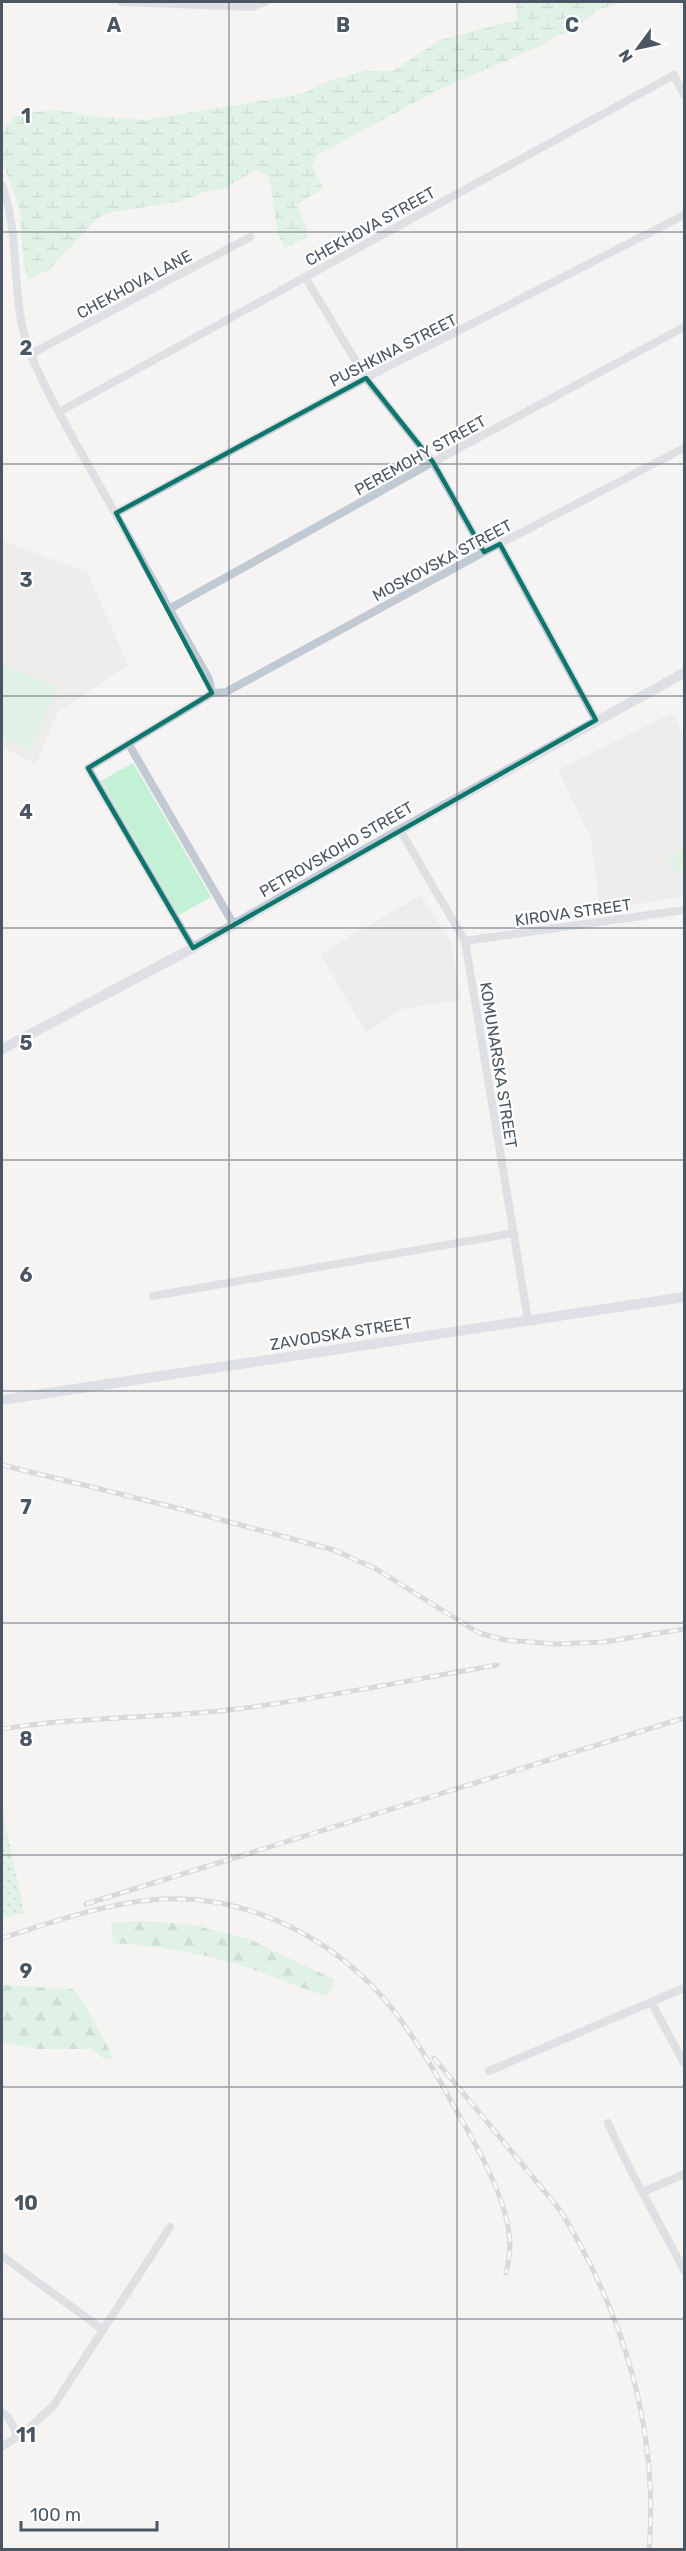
<svg xmlns="http://www.w3.org/2000/svg" width="686" height="2551" font-family="Rubik,sans-serif">
<defs>
<pattern id="grass-dots" width="8" height="8" patternUnits="userSpaceOnUse" patternTransform="scale(1.5)"><rect width="8" height="8" fill="#c3f1d5"/><path d="M2 2h.1M6 6h.1" fill="none" stroke="#a0c6b0" stroke-width="1.8" stroke-linecap="round"/></pattern>
<pattern id="forest-firs" width="22" height="20" patternUnits="userSpaceOnUse" patternTransform="scale(1.5)"><rect width="22" height="20" fill="#c3f1d5"/><path d="M5 1l3.5 6h-7zM16 11l3.5 6h-7z" fill="#a0c6b0"/></pattern>
<pattern id="wetland-marsh" width="20" height="14" patternUnits="userSpaceOnUse" patternTransform="scale(1.5)"><rect width="20" height="14" fill="#c3f1d5"/><path d="M1 5h8M5 5V1M11 12h8M15 12V8" fill="none" stroke="#a0c6b0"/></pattern>
</defs>
<rect width="100%" height="100%" fill="#f5f3f3"/>
<g fill="#e6e4e5">
<polygon points="2,541 87,572 128,665 58,712 36,764 2,747"/>
<polygon points="672,713 684,736 684,896 600,911 591,839 558,770"/>
<polygon points="421,895 451,942 461,1000 402,1009 366,1032 320,954"/>
</g>
<polygon fill="url(#grass-dots)" points="2,1808 24,1913 2,1918"/>
<g fill="url(#forest-firs)">
<path d="M135,1921L189,1924L249,1939L335,1980L327,1996C300,1988 275,1977 249,1968C205,1953 160,1946 113,1943L111,1923Z"/>
<polygon points="2,1985 73,1989 85,2005 113,2057 106,2060 91,2049 37,2049 2,2042"/>
</g>
<path fill="url(#wetland-marsh)" d="M516,2H622L598,10L568,34H559L538,47L438,90L317,155L312,166L323,188L296,205L306,226L307,237L285,248C271,226 277,199 267,175L256,170L223,189L201,193L179,202L111,212L96,219L50,269L28,279L24,266L20,211L2,159V132L14,117L36,112L57,110L100,117L146,120L302,94L326,82L365,71H393L440,40L517,20Z"/>
<g fill="#c3f1d5">
<polygon points="2,663 57,688 30,750 2,737"/>
<polygon points="133,763 211,897 179,915 101,781"/>
<polygon points="684,849 684,869 674,873 668,855"/>
</g>
<g fill="none" stroke-linecap="round" stroke-linejoin="round">
<g stroke="#c1cad2" stroke-width="8">
<polyline points="121,2 252,7 265,2"/>
<path d="M2,185C22,240 9,301 31,355C50,401 77,444 101,488C137,552 173,615 209,679L212,693L88,768L193,948"/>
<polyline points="305,277 366,378 433,462 484,552"/>
<polyline points="31,354 250,237"/>
<polyline points="59,412 674,75 684,95"/>
<polyline points="116,513 366,378 684,215"/>
<polyline points="500,544 596,720"/>
<polyline points="169,609 433,462 684,327"/>
<polyline points="212,693 226,692 484,552 684,448"/>
<polyline points="128,743 234,925"/>
<polyline points="400,830 465,941 528,1320"/>
<polyline points="465,941 684,910"/>
<polyline points="153,1296 514,1233"/>
<polyline points="651,2002 684,2063"/>
<polyline points="489,2071 684,1988"/>
<path d="M608,2123C630,2174 659,2221 684,2270"/>
<polyline points="643,2192 684,2174"/>
<polyline points="2,2256 102,2329"/>
<polyline points="2,2412 8,2417 18,2436"/>
<polyline points="2,2447 27,2430 54,2405 170,2227"/>
</g>
<g stroke="#c1cbd6" stroke-width="10">
<polyline points="2,1049 193,948 400,830 684,673"/>
<polyline points="2,1400 684,1297"/>
</g>
<defs>
<g id="rail">
<polyline points="2,1465 177,1508 334,1550 376,1569 479,1633 505,1640 556,1644 604,1642 684,1629"/>
<path d="M2,1729C80,1716 159,1719 237,1709C324,1698 410,1680 497,1665"/>
<polyline points="86,1904 684,1718"/>
<path d="M2,1938C50,1923 100,1905 151,1900C244,1891 337,1938 394,2011C416,2040 435,2071 452,2103C474,2141 510,2201 510,2246C510,2255 508,2264 506,2273"/>
<path d="M434,2058L560,2210C623,2312 659,2429 649,2550"/>
</g>
</defs>
<use href="#rail" stroke="#b5b8bd" stroke-width="5"/>
<use href="#rail" stroke="#fff" stroke-width="3" stroke-dasharray="9" stroke-linecap="butt"/>
</g>
<path d="M0 0H686V2551H0ZM366,378L433,462L484,552L500,544L596,720L193,948L88,768L212,693L116,513Z" fill="#f5f3f3" fill-opacity=".55" fill-rule="evenodd"/>
<path fill="none" stroke="#0f766e" stroke-width="4.5" stroke-linejoin="round" d="M366,378L433,462L484,552L500,544L596,720L193,948L88,768L212,693L116,513Z"/>
<path fill="none" stroke="#4a5661" stroke-width="1.5" stroke-opacity="0.55" d="M229,2V2550M457,2V2550M2,232H684M2,464H684M2,696H684M2,928H684M2,1160H684M2,1391H684M2,1623H684M2,1855H684M2,2087H684M2,2319H684"/>
<g text-anchor="middle" stroke-width="4.5" stroke-linejoin="round" paint-order="stroke">
<g font-size="16" fill="#4a5661" stroke="#fff">
<text transform="translate(370 226) rotate(-29)" y="6">CHEKHOVA STREET</text>
<text transform="translate(134 284) rotate(-28)" y="6">CHEKHOVA LANE</text>
<text transform="translate(393 350) rotate(-27)" y="6">PUSHKINA STREET</text>
<text transform="translate(420 455) rotate(-29)" y="6">PEREMOHY STREET</text>
<text transform="translate(442 560) rotate(-28)" y="6">MOSKOVSKA STREET</text>
<text transform="translate(336 849) rotate(-30)" y="6">PETROVSKOHO STREET</text>
<text transform="translate(573 912) rotate(-8)" y="6">KIROVA STREET</text>
<text transform="translate(499 1065) rotate(81)" y="6">KOMUNARSKA STREET</text>
<text transform="translate(341 1333) rotate(-9)" y="6">ZAVODSKA STREET</text>
</g>
</g>
<g font-size="20" text-anchor="middle" font-weight="bold" fill="#4a5661" stroke="#fff" stroke-width="4.5" stroke-linejoin="round" paint-order="stroke">
<text x="114" y="32">A</text>
<text x="343" y="32">B</text>
<text x="572" y="32">C</text>
<text x="26" y="123">1</text>
<text x="26" y="355">2</text>
<text x="26" y="587">3</text>
<text x="26" y="819">4</text>
<text x="26" y="1050">5</text>
<text x="26" y="1282">6</text>
<text x="26" y="1514">7</text>
<text x="26" y="1746">8</text>
<text x="26" y="1978">9</text>
<text x="26" y="2210">10</text>
<text x="26" y="2442">11</text>
</g>
<rect width="686" height="2551" fill="none" stroke="#4a5661" stroke-width="6"/>
<g transform="translate(638 48) rotate(237)" stroke="#ffffff" stroke-width="4.5" paint-order="stroke">
<path d="M0-4.5L10 22L0 15L-10 22Z" fill="#4a5661"/>
<text y="-9" font-size="16" font-weight="bold" text-anchor="middle" fill="#4a5661">N</text>
</g>
<path d="M21 2521v9h136v-9" fill="none" stroke="#4a5661" stroke-width="3"/>
<text x="30" y="2521" font-size="18" fill="#4a5661" stroke="#ffffff" stroke-width="4.5" paint-order="stroke">100 m</text>
</svg>
